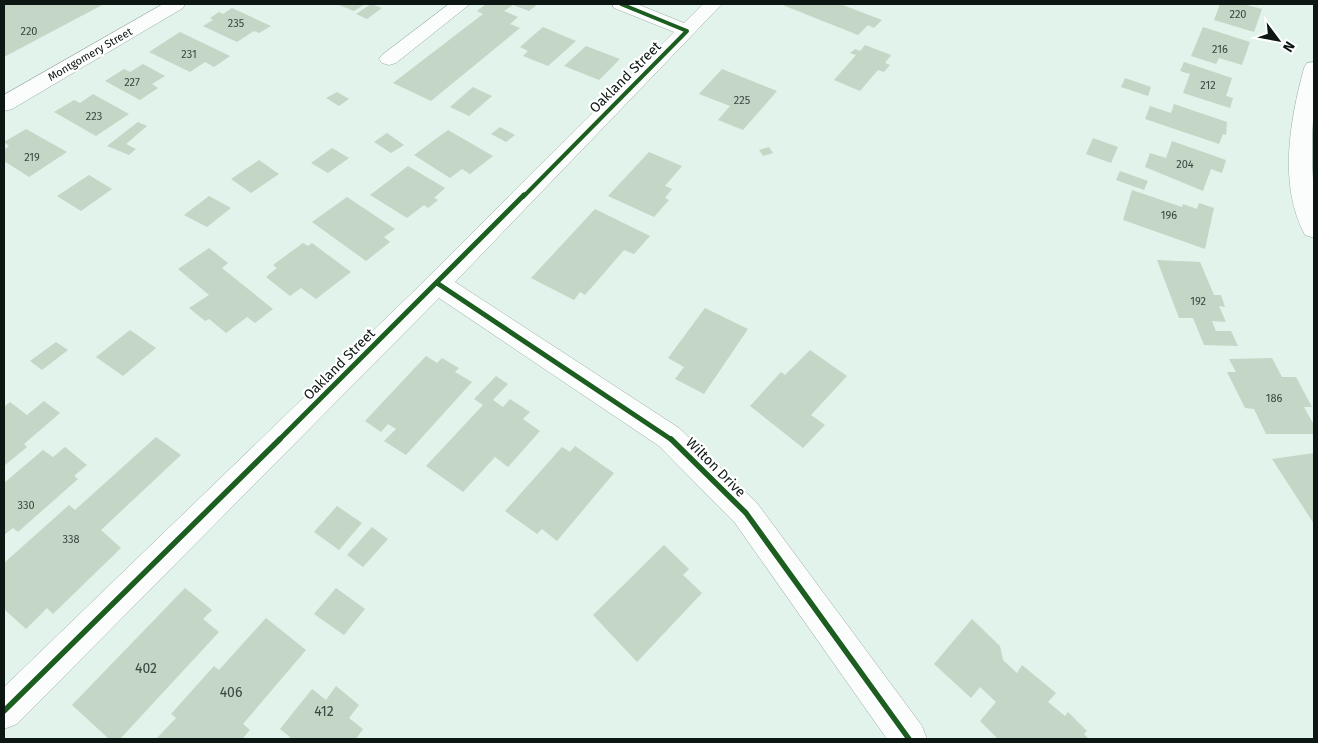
<svg xmlns="http://www.w3.org/2000/svg" width="1318" height="743" font-family="'Fira Sans',sans-serif">
<rect width="100%" height="100%" fill="#e1f3eb"/>
<g fill="#c4d6c6">
<polygon points="4,4 104,4 4,57"/>
<polygon points="336,4 365,4 354,11"/>
<polygon points="371,4 382,8 367,19 356,14"/>
<polygon points="486,4 538,4 529,11 513,5 504,11 518,17 510,24 520,28 431,101 393,83 483,14 477,11"/>
<polygon points="780,4 840,4 882,20 874,28 868,25 858,35"/>
<polygon points="1220,4 1243,4 1262,9 1254,32 1214,20"/>
<polygon points="232,8 271,26 259,33 254,31 237,42 203,26 213,20 210,18 219,12 223,14"/>
<polygon points="543,27 576,41 548,66 523,56 528,51 520,47"/>
<polygon points="1203,27 1250,42 1242,65 1219,58 1216,64 1191,56"/>
<polygon points="180,32 230,56 214,67 205,62 190,72 149,52"/>
<polygon points="865,45 891,55 885,63 890,65 884,72 878,70 860,91 834,80 856,55 850,53 855,49 860,51"/>
<polygon points="586,46 620,59 599,80 564,66"/>
<polygon points="1184,62 1232,78 1226,96 1233,98 1230,108 1183,93 1190,74 1180,71"/>
<polygon points="143,64 165,76 152,84 158,88 140,100 105,81 124,69 130,72"/>
<polygon points="722,69 777,91 743,130 718,120 730,106 699,94"/>
<polygon points="1125,78 1151,87 1148,96 1121,87"/>
<polygon points="473,87 492,96 469,116 450,107"/>
<polygon points="337,92 349,99 339,106 326,98"/>
<polygon points="93,94 129,114 96,136 54,112 74,100 80,103"/>
<polygon points="1174,104 1227,122 1226,135 1223,134 1219,144 1145,119 1150,106 1171,113"/>
<polygon points="138,122 147,126 126,144 136,149 129,155 107,146"/>
<polygon points="500,127 515,135 506,142 491,134"/>
<polygon points="26,129 67,152 29,177 4,161 4,150 9,146 4,142"/>
<polygon points="448,130 493,156 470,174 462,169 450,178 414,155"/>
<polygon points="387,133 404,145 391,153 374,142"/>
<polygon points="1093,138 1118,147 1111,163 1086,154"/>
<polygon points="1172,141 1226,160 1222,173 1211,169 1203,191 1145,167 1150,153 1166,158"/>
<polygon points="769,147 773,153 763,156 759,150"/>
<polygon points="332,148 349,158 328,173 311,163"/>
<polygon points="649,152 682,166 665,186 672,189 665,198 669,200 654,217 608,196"/>
<polygon points="259,160 279,174 251,193 231,179"/>
<polygon points="408,166 445,188 434,198 438,200 428,208 424,205 407,218 370,195"/>
<polygon points="1120,171 1148,181 1144,190 1116,180"/>
<polygon points="89,175 112,189 81,211 57,196"/>
<polygon points="1132,190 1182,207 1183,204 1197,209 1199,203 1214,208 1205,249 1123,220"/>
<polygon points="209,196 231,208 207,227 184,215"/>
<polygon points="347,197 395,229 384,237 390,242 366,261 312,222"/>
<polygon points="595,209 650,236 634,254 624,250 585,295 580,292 574,300 531,278"/>
<polygon points="303,243 308,246 312,243 351,272 316,299 301,288 290,296 266,277 277,268 273,265"/>
<polygon points="209,248 228,263 222,268 273,309 255,323 247,317 226,333 209,319 205,321 189,308 209,295 178,269"/>
<polygon points="1157,260 1200,262 1214,295 1221,295 1225,307 1219,306 1226,322 1212,321 1216,331 1231,331 1238,346 1204,345 1193,318 1179,318"/>
<polygon points="705,308 748,329 704,394 675,379 684,367 668,358"/>
<polygon points="130,330 156,348 123,376 96,357"/>
<polygon points="56,342 68,350 42,370 30,361"/>
<polygon points="810,350 847,376 811,415 825,425 803,448 750,406 781,372 785,375"/>
<polygon points="426,356 437,363 442,358 459,368 455,372 472,382 406,455 384,441 396,429 388,424 381,432 365,421"/>
<polygon points="1272,358 1282,377 1296,377 1312,407 1304,407 1314,425 1314,434 1266,434 1254,409 1245,408 1227,372 1236,372 1229,359"/>
<polygon points="496,376 508,384 493,400 503,407 510,399 530,412 523,419 540,431 508,467 495,457 463,492 426,466 483,405 474,399"/>
<polygon points="44,401 60,413 24,444 27,447 4,466 4,407 10,402 27,415"/>
<polygon points="156,437 181,455 101,530 121,548 53,614 47,608 26,629 4,609 4,563 69,505 75,510"/>
<polygon points="575,446 614,473 557,541 542,529 537,534 505,511 562,447 570,452"/>
<polygon points="65,447 87,465 74,476 78,479 18,532 13,528 4,535 4,483 43,450 53,457"/>
<polygon points="1314,453 1314,524 1272,459"/>
<polygon points="337,506 362,523 339,550 314,532"/>
<polygon points="372,527 388,539 363,567 347,555"/>
<polygon points="664,545 689,569 683,575 702,593 637,662 593,615"/>
<polygon points="185,588 212,610 203,619 219,632 120,739 109,739 72,705"/>
<polygon points="336,588 365,609 344,635 314,614"/>
<polygon points="266,618 306,650 243,724 250,730 242,739 156,739 176,718 171,714 214,666 219,670"/>
<polygon points="972,619 1000,646 1003,660 1017,673 1022,665 1056,693 1048,702 1065,716 1068,712 1087,731 1084,734 1089,739 998,739 980,721 996,702 980,687 971,698 934,664"/>
<polygon points="336,686 359,705 349,718 363,729 356,739 289,739 290,737 280,729 312,689 326,700"/>
</g>
<g fill="none" stroke-linecap="round" stroke-linejoin="round">
<defs>
<g id="minor">
<polygon points="163,4 185,4 183,8 12,109 4,111 4,95"/>
<polygon points="449,4 470,4 396,63 389,65 382,63 379,59 382,55"/>
<polygon points="612,4 637,4 684,23 703,4 722,4 455,282 679,428 757,503 922,726 927,739 887,739 735,523 659,446 439,298 17,724 4,729 4,687 411,294 674,32 614,8"/>
<path d="M1314,62C1316,91 1312,120 1312,150C1312,179 1316,209 1314,238L1305,235C1278,185 1290,120 1304,68L1307,63Z"/>
</g>
</defs>
<use href="#minor" stroke="#9ba9a3" stroke-width="1"/>
<use href="#minor" fill="#fafdfc" fill-rule="evenodd"/>
<defs>
<polyline id="cycleway-far2" points="523,197 687,31 621,4"/>
<g id="cycleway-far1">
<polyline points="437,283 672,440"/>
<polyline points="279,440 524,195"/>
</g>
<g id="cycleway">
<polyline points="671,439 746,513 909,739"/>
<polyline points="4,711 280,439"/>
</g>
</defs>
<use href="#cycleway-far2" stroke="#fff" stroke-width="6"/>
<use href="#cycleway-far1" stroke="#fff" stroke-width="8"/>
<use href="#cycleway" stroke="#fff" stroke-width="9"/>
<use href="#cycleway-far2" stroke="#1b5e20" stroke-width="4"/>
<use href="#cycleway-far1" stroke="#1b5e20" stroke-width="5"/>
<use href="#cycleway" stroke="#1b5e20" stroke-width="5.5"/>
</g>
<g text-anchor="middle" stroke-width="4.5" stroke-linejoin="round" paint-order="stroke">
<g font-size="11" fill="#3a4740">
<text x="1238" y="18">220</text>
<text x="236" y="27">235</text>
<text x="29" y="35">220</text>
<text x="1220" y="53">216</text>
<text x="189" y="58">231</text>
<text x="132" y="86">227</text>
<text x="1208" y="89">212</text>
<text x="742" y="104">225</text>
<text x="94" y="120">223</text>
<text x="32" y="161">219</text>
<text x="1185" y="168">204</text>
<text x="1169" y="219">196</text>
<text x="1198" y="305">192</text>
<text x="1274" y="402">186</text>
<text x="26" y="509">330</text>
<text x="71" y="543">338</text>
</g>
<g font-size="11" fill="#0c1713" stroke="#fff">
<text transform="translate(90 54) rotate(-30)" y="4">Montgomery Street</text>
</g>
<g font-size="14" fill="#0c1713" stroke="#fff">
<text transform="translate(625 77) rotate(-45)" y="5">Oakland Street</text>
<text transform="translate(339 364) rotate(-45)" y="5">Oakland Street</text>
<text transform="translate(716 467) rotate(45)" y="5">Wilton Drive</text>
</g>
<g font-size="14" fill="#3a4740">
<text x="146" y="673">402</text>
<text x="231" y="697">406</text>
<text x="324" y="716">412</text>
</g>
</g>
<rect width="1318" height="743" fill="none" stroke="#0c1713" stroke-width="10"/>
<g transform="translate(1278 40) rotate(122)" stroke="#ffffff" stroke-width="4" paint-order="stroke">
<path d="M0-4L9 19L0 12L-9 19Z" fill="#0c1713"/>
<text y="-8" font-size="14" font-weight="bold" text-anchor="middle" fill="#0c1713">N</text>
</g>
</svg>
